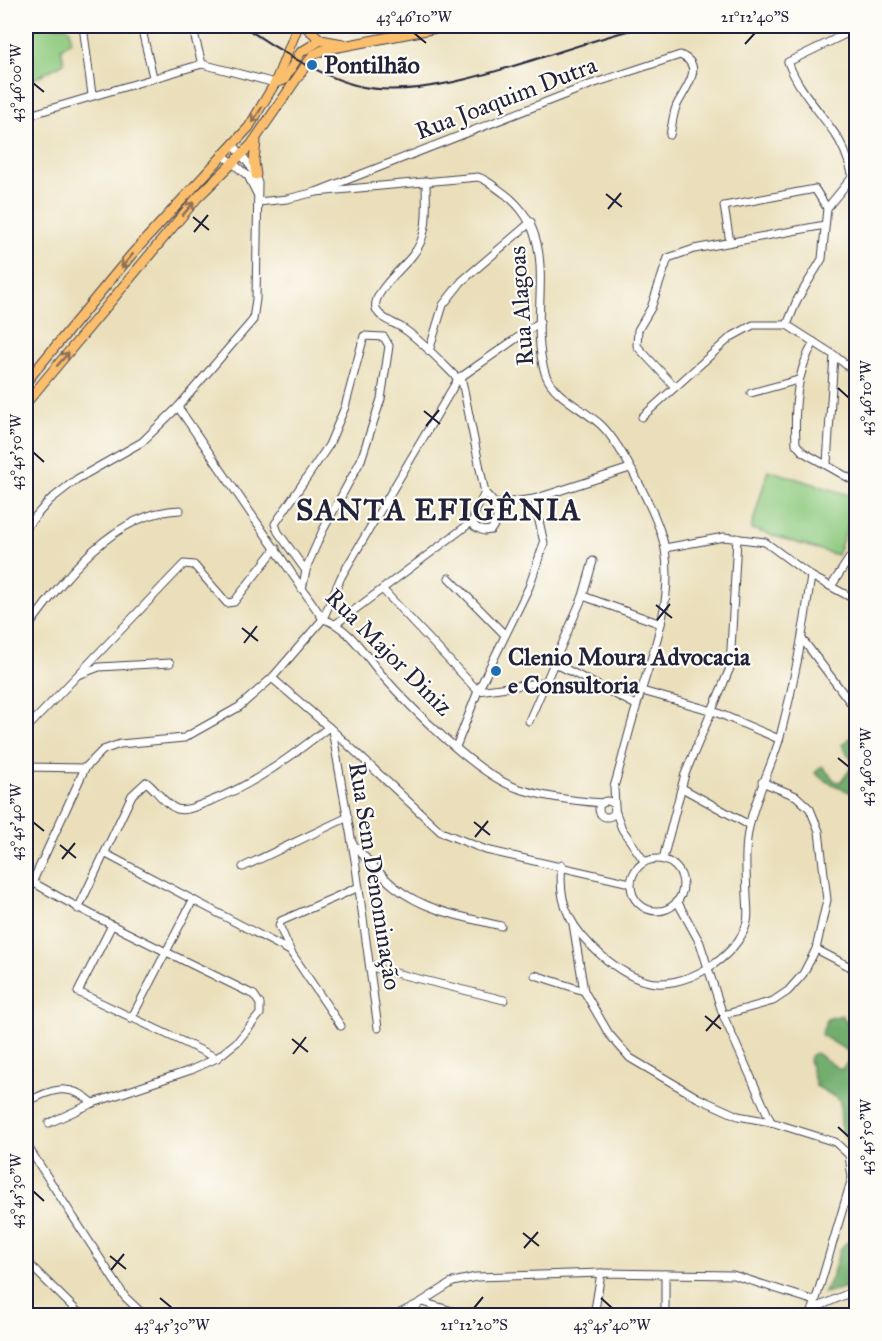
<svg xmlns="http://www.w3.org/2000/svg" width="882" height="1341" font-family="'IM FELL Great Primer',serif">
<rect width="100%" height="100%" fill="#fdfcf7"/>
<filter id="ink" filterUnits="userSpaceOnUse"><feTurbulence type="fractalNoise" baseFrequency=".0167" numOctaves="2"/><feDisplacementMap in="SourceGraphic" scale="12" xChannelSelector="R" yChannelSelector="G"/><feConvolveMatrix kernelMatrix="1 2 1 2 8 2 1 2 1" color-interpolation-filters="sRGB"/></filter>
<filter id="wash" filterUnits="userSpaceOnUse"><feTurbulence type="fractalNoise" baseFrequency=".008" numOctaves="4" result="noise"/><feDisplacementMap in="SourceGraphic" scale="24" xChannelSelector="R" yChannelSelector="G"/><feGaussianBlur stdDeviation="1.35" result="paint"/><feColorMatrix in="noise" values="0 0 0 0 0 0 0 0 0 0 0 0 0 0 0 0 0 1.4 0 .05"/><feComposite in="paint" operator="in"/></filter>
<g filter="url(#wash)">
<rect width="100%" height="100%" fill="#eadfba"/>
<g fill="#8eca7f" stroke="#58765d" stroke-width="1.5">
<polygon points="26,26 65,26 70,30 71,41 61,48 64,63 34,79 32,78 26,84"/>
<polygon points="768,470 856,497 856,504 837,555 751,529"/>
</g>
<g fill="#72ae6e" stroke="#4a6854" stroke-width="1.5">
<polygon points="854,735 856,737 856,795 824,780 815,773 822,766 835,781 841,782 854,764 842,745"/>
<path d="M842,1015C858,1038 859,1061 853,1086L856,1095V1154L841,1130L840,1100L816,1086L809,1060L811,1055L816,1053L841,1070L848,1062V1051L821,1035L827,1019Z"/>
<path d="M856,1238V1285L824,1293C826,1287 830,1282 832,1276C839,1258 835,1245 856,1238Z"/>
</g>
</g>
<g filter="url(#ink)">
<g fill="none" stroke-linecap="round" stroke-linejoin="round">
<defs>
<g id="minor">
<polyline points="83,26 92,95"/>
<polyline points="141,26 153,77"/>
<polyline points="192,26 202,64"/>
<path d="M856,29L788,62C799,92 822,113 839,140C848,156 853,174 856,192"/>
<polyline points="26,116 202,64 275,83"/>
<polyline points="222,154 248,176 257,194"/>
<path d="M426,181C426,208 430,235 412,256C403,268 368,296 377,311C382,320 395,323 404,329C423,342 441,362 458,379"/>
<path d="M316,192L478,177C488,180 496,188 505,194C565,240 526,312 545,373C553,397 583,408 601,425C622,445 660,520 665,549C674,604 651,657 636,708C628,734 622,761 614,787L615,807"/>
<path d="M258,202L287,199L316,192L592,84L680,55C707,66 684,89 676,107C673,115 672,126 670,135"/>
<polyline points="827,208 854,175"/>
<polyline points="730,242 724,206 815,189 827,208 822,259 797,300 787,325"/>
<path d="M814,342C796,373 794,408 796,444L803,452L856,482"/>
<polyline points="429,351 443,305 462,281 531,222"/>
<polyline points="461,376 485,493"/>
<polyline points="675,387 637,346 638,330 651,308 668,258 694,249 825,225"/>
<polyline points="751,393 798,380"/>
<path d="M178,407L323,619C348,626 365,655 381,674C410,707 476,774 517,788C543,797 575,801 603,803"/>
<polyline points="642,417 731,337 753,325 787,325 834,355 856,373"/>
<polyline points="827,463 834,355"/>
<path d="M485,493C498,505 502,515 491,530L484,531L475,527L473,521L476,510Z"/>
<polyline points="496,504 534,499 630,468"/>
<polyline points="26,527 50,500 77,479 142,442 178,407 253,320 256,299 258,183 251,167 233,144"/>
<polyline points="665,548 724,537 765,542 811,576 856,600"/>
<polyline points="449,578 505,635"/>
<polyline points="832,585 856,548"/>
<polyline points="302,589 307,566 323,530 361,460 381,399 389,346 384,337 364,336 345,407 329,445 275,524 278,532 306,571"/>
<polyline points="383,590 478,691 545,682"/>
<polyline points="583,596 661,624"/>
<polyline points="337,623 473,521"/>
<path d="M26,630C63,580 112,512 180,510"/>
<polyline points="803,640 853,706"/>
<polyline points="554,663 636,705"/>
<polyline points="81,674 99,667 170,663"/>
<polyline points="272,678 332,730 441,832 486,850 630,883"/>
<polyline points="642,691 713,711 779,739"/>
<polyline points="529,721 583,596 593,561"/>
<polyline points="26,729 184,564 194,565 227,603 234,602 276,548"/>
<polyline points="332,730 355,860 378,1028"/>
<polyline points="456,747 478,691 529,587 544,543 534,499"/>
<polyline points="26,767 85,768"/>
<polyline points="682,788 749,825"/>
<circle cx="607" cy="809" r="8"/>
<polyline points="615,810 622,829 644,861"/>
<path d="M352,843C366,858 380,875 395,887C425,911 464,917 501,926"/>
<polyline points="106,854 290,951 341,1026"/>
<polyline points="663,859 685,774 730,668 737,538"/>
<circle cx="657" cy="885" r="26"/>
<path d="M562,865C557,905 572,930 602,956C614,966 630,977 645,981C681,992 738,958 747,922C749,914 747,904 747,895C746,872 744,845 750,823C757,793 772,766 780,737C794,684 804,631 811,576"/>
<polyline points="243,867 348,817"/>
<path d="M26,882L34,883C105,924 180,958 254,995L260,1004V1014L238,1041L217,1058L191,1070L93,1103C70,1082 50,1089 26,1103"/>
<polyline points="26,896 85,768 103,750 120,744 184,738 239,707 272,678 323,619 341,577 458,379 540,322"/>
<polyline points="677,901 700,943 723,1015 771,1122"/>
<path d="M78,909L132,795L146,782C156,789 165,805 177,809C186,812 199,805 208,802C254,785 290,757 329,727"/>
<polyline points="573,924 584,991 609,1034 630,1058 698,1098 738,1116 771,1122 835,1142 849,1155 852,1178 811,1316"/>
<polyline points="111,927 78,992 217,1058"/>
<polyline points="816,949 856,970"/>
<polyline points="290,950 279,925 281,921 359,887"/>
<polyline points="371,967 504,1000"/>
<polyline points="535,975 584,991"/>
<polyline points="723,1015 773,1001 788,991 803,974 816,949 827,900 819,831 810,809 796,796 762,782"/>
<polyline points="131,1019 193,900"/>
<polyline points="49,1123 93,1103"/>
<polyline points="26,1144 125,1297 145,1316"/>
<polyline points="26,1261 82,1316"/>
<polyline points="422,1302 469,1316"/>
<polyline points="813,1309 856,1290"/>
<polyline points="394,1316 418,1304 453,1282 476,1277 601,1273 733,1275 815,1301"/>
<polyline points="410,1316 418,1304"/>
<polyline points="594,1316 601,1273"/>
<polyline points="665,1316 665,1274"/>
</g>
<g id="major">
<polyline points="305,26 321,40 343,44"/>
<polyline points="275,83 284,80 301,52 321,40"/>
<polyline points="256,175 254,161 256,141"/>
<polyline points="26,382 132,254 249,127 275,83 298,26"/>
<polyline points="26,403 197,198 251,145 313,55 323,50 447,26"/>
</g>
</defs>
<use href="#minor" stroke="#403e4e" stroke-width="9"/>
<use href="#major" stroke="#403e4e" stroke-width="11"/>
<use href="#minor" stroke="#fff" stroke-width="7"/>
<use href="#major" stroke="#fabe6d" stroke-width="9"/>
<g stroke="#22223b" stroke-width="2">
<path d="M243,26C273,47 319,75 355,85C432,107 568,43 647,26"/>
<polyline points="746,26 802,29 823,26"/>
</g>
</g>
<defs><path id="oneway-shaft" d="M-6 0H5M1.5-3L5.5 0L1.5 3" fill="none" stroke-width="1.6" stroke-linecap="round" stroke-linejoin="round" transform="scale(1.5)"/></defs>
<g stroke="#8e7054">
<use href="#oneway-shaft" transform="translate(257 115) rotate(123)"/>
<use href="#oneway-shaft" transform="translate(188 209) rotate(-50)"/>
<use href="#oneway-shaft" transform="translate(127 261) rotate(130)"/>
<use href="#oneway-shaft" transform="translate(63 359) rotate(-49)"/>
</g>
</g>
<path fill="none" stroke="#22223b" stroke-width="2" d="M414,33L426,43M745,44L755,33M33,83L44,92M606,194L622,207M608,209L621,193M193,217L209,230M194,232L208,215M838,388L849,398M424,411L440,424M426,426L439,410M33,452L44,462M656,605L672,618M657,620L670,604M242,628L258,641M244,643L257,626M838,758L849,767M33,822L44,831M474,822L490,835M475,837L488,821M60,845L76,858M62,859L75,843M705,1016L721,1029M706,1031L720,1015M292,1039L308,1052M293,1054L306,1037M838,1127L849,1137M33,1191L44,1201M523,1233L539,1246M524,1248L538,1232M110,1256L126,1269M111,1270L124,1254M160,1298L172,1308M601,1298L612,1308M474,1308L483,1297"/>
<g fill="#1f6fb2" stroke="#fdfcf7" stroke-width="2">
<circle cx="312" cy="65" r="6"/>
<circle cx="496" cy="671" r="6"/>
</g>
<g text-anchor="middle" stroke-width="4.5" stroke-linejoin="round" paint-order="stroke">
<g font-size="24" font-weight="bold" fill="#22223b" stroke="#fdfcf7" text-anchor="start">
<text x="324" y="73">Pontilhão</text>
<text x="508" y="665">Clenio Moura Advocacia<tspan x="508" dy="28">e Consultoria</tspan></text>
</g>
<g font-size="24" fill="#22223b" stroke="#fdfcf7">
<text transform="translate(506 98) rotate(-21)" y="8">Rua Joaquim Dutra</text>
<text transform="translate(521 306) rotate(-94)" y="8">Rua Alagoas</text>
<text transform="translate(389 652) rotate(45)" y="8">Rua Major Diniz</text>
<text transform="translate(375 876) rotate(81)" y="8">Rua Sem Denominação</text>
</g>
<g font-size="30" font-weight="bold" letter-spacing="1.5" fill="#22223b" stroke="#fdfcf7">
<text x="439" y="520">SANTA EFIGÊNIA</text>
</g>
</g>
<rect width="882" height="1341" fill="none" stroke="#fdfcf7" stroke-width="66"/>
<rect x="33" y="33" width="816" height="1275" fill="none" stroke="#22223b" stroke-width="2"/>
<g font-size="15" text-anchor="middle" fill="#22223b">
<text x="414" y="22">43°46'10"W</text>
<text x="755" y="22">21°12'40"S</text>
<text transform="translate(16 83) rotate(-90)" y="5">43°46'00"W</text>
<text transform="translate(866 398) rotate(-90)" y="5">43°46'10"W</text>
<text transform="translate(16 452) rotate(-90)" y="5">43°45'50"W</text>
<text transform="translate(866 767) rotate(-90)" y="5">43°46'00"W</text>
<text transform="translate(16 822) rotate(-90)" y="5">43°45'40"W</text>
<text transform="translate(866 1137) rotate(-90)" y="5">43°45'50"W</text>
<text transform="translate(16 1191) rotate(-90)" y="5">43°45'30"W</text>
<text x="172" y="1330">43°45'30"W</text>
<text x="474" y="1330">21°12'20"S</text>
<text x="612" y="1330">43°45'40"W</text>
</g>
</svg>
